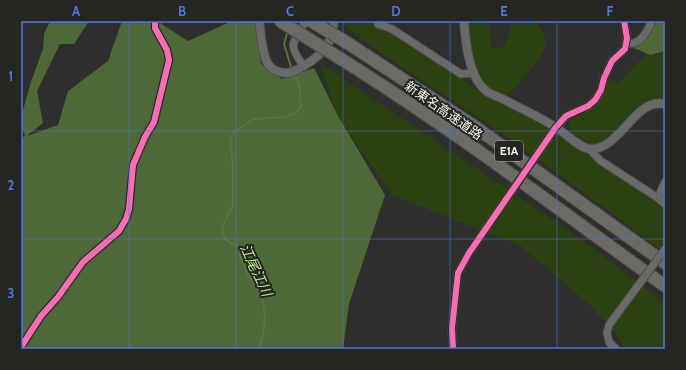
<svg xmlns="http://www.w3.org/2000/svg" width="686" height="370" font-family="Cabin,'Noto Sans JP',sans-serif">
<rect width="100%" height="100%" fill="#2e2f2d"/>
<g fill="#2b4210">
<polygon points="341,21 382,21 380,24 424,50 476,89 552,130 665,209 665,253 518,144 400,66 340,23"/>
<polygon points="466,21 488,21 492,48 504,47 510,32 511,21 537,21 547,43 539,60 509,95 482,87 467,78 473,69"/>
<polygon points="665,49 665,105 656,101 598,149 570,131 569,122 595,106 610,79 619,84 636,64 648,55"/>
<polygon points="319,63 573,233 665,303 665,349 624,349 617,335 590,305 520,245 392,195 337,116"/>
</g>
<g fill="#4e6837">
<polygon points="50,21 89,21 74,44 60,44 37,91 43,123 27,136 58,125 68,91 108,61 122,21 157,21 188,41 232,21 257,21 261,64 282,79 314,68 338,116 385,195 349,304 343,349 21,349 21,138 25,136 21,124 21,117 31,82 43,49 44,34"/>
<polygon points="656,21 665,21 665,51 650,55 634,48 647,37"/>
</g>
<g fill="none" stroke-linecap="round" stroke-linejoin="round">
<g stroke="#58743f" stroke-width="2">
<polyline points="288,30 284,44 292,70"/>
<path d="M258,349C266,333 267,311 260,294C257,286 251,280 247,272C243,264 240,255 237,246L226,240L223,235L222,227L233,205V168L230,139L234,132L254,119L284,117L296,113L301,107L299,84L294,74"/>
</g>
<defs>
<g id="minor">
<polyline points="378,24 392,29 461,74 474,73"/>
<path d="M626,44C642,44 646,33 652,21"/>
<path d="M303,65C287,44 293,43 306,21"/>
<polyline points="553,131 566,116 588,106 595,100 601,90 604,78 612,61 625,49 627,38 624,21"/>
<polyline points="589,149 601,161 658,198 665,204"/>
<polyline points="658,198 665,182"/>
<polyline points="609,325 607,333 609,342 616,349"/>
<polyline points="21,347 41,316 58,297 83,262 119,231 126,219 129,209 133,165 145,137 154,122 169,60 167,50 155,28 155,21"/>
<polyline points="453,349 452,328 458,273 469,253 486,228"/>
</g>
<g id="tertiary">
<path d="M259,21C261,32 262,55 268,64C272,70 280,73 287,73C300,71 324,54 329,42C332,36 333,28 334,21"/>
<path d="M464,21C465,37 468,63 476,78C477,81 482,87 485,90C489,94 496,96 501,98C519,108 541,117 558,129C566,134 581,149 591,149C621,149 635,97 665,104"/>
</g>
<g id="motorway">
<polyline points="349,44 471,124 665,263"/>
<path d="M341,59C453,129 558,209 665,286"/>
</g>
</defs>
<use href="#minor" stroke="#4b4c4a" stroke-width="9"/>
<use href="#tertiary" stroke="#4b4c4a" stroke-width="10"/>
<use href="#motorway" stroke="#4b4c4a" stroke-width="14"/>
<use href="#minor" stroke="#696a68" stroke-width="7"/>
<use href="#tertiary" stroke="#696a68" stroke-width="8"/>
<use href="#motorway" stroke="#696c64" stroke-width="12"/>
<defs>
<g id="minor-bridge">
<polyline points="486,228 552,133"/>
<polyline points="609,325 665,249"/>
</g>
<g id="motorway-bridge">
<polyline points="280,21 341,59"/>
<polyline points="311,21 349,44"/>
</g>
</defs>
<use href="#minor-bridge" stroke="#4b4c4a" stroke-width="9" stroke-linecap="butt"/>
<use href="#motorway-bridge" stroke="#4b4c4a" stroke-width="14" stroke-linecap="butt"/>
<use href="#minor-bridge" stroke="#696a68" stroke-width="7"/>
<use href="#motorway-bridge" stroke="#696c64" stroke-width="12"/>
<defs>
<g id="cycleway">
<polyline points="21,347 41,316 58,297 83,262 119,231 126,219 129,209 133,165 145,137 154,122 169,60 167,50 155,28 155,21"/>
<polyline points="453,349 452,328 458,273 469,253 556,127 566,116 588,106 595,100 601,90 604,78 612,61 625,49 627,38 624,21"/>
</g>
</defs>
<use href="#cycleway" stroke="#242622" stroke-width="8"/>
<use href="#cycleway" stroke="#f96db3" stroke-width="6"/>
</g>
<path fill="none" stroke="#5277de" stroke-width="1" stroke-opacity="0.55" d="M129,21V349M236,21V349M343,21V349M450,21V349M557,21V349M21,131H665M21,239H665"/>
<g text-anchor="middle" stroke-width="4" stroke-linejoin="round" paint-order="stroke">
<rect fill="#242622" stroke="#b4b6b3" stroke-width="1" x="495" y="141" width="28" height="20" rx="3"/>
<g font-size="12" font-weight="bold" fill="#f2f3f1">
<text x="509" y="155">E1A</text>
</g>
<g font-size="13" fill="#f2f3f1" stroke="#242622">
<text transform="translate(444 110) rotate(35)" y="5">新東名高速道路</text>
</g>
<g font-size="14" font-style="italic" fill="#bae893" stroke="#242622">
<text transform="translate(256 270) rotate(65)" y="5">江尾江川</text>
</g>
</g>
<rect width="686" height="370" fill="none" stroke="#242622" stroke-width="44"/>
<rect x="22" y="22" width="642" height="326" fill="none" stroke="#5277de" stroke-width="1.5"/>
<g font-size="13" text-anchor="middle" font-weight="bold" fill="#5277de">
<text x="76" y="16">A</text>
<text x="182" y="16">B</text>
<text x="290" y="16">C</text>
<text x="396" y="16">D</text>
<text x="504" y="16">E</text>
<text x="610" y="16">F</text>
<text x="11" y="81">1</text>
<text x="11" y="190">2</text>
<text x="11" y="298">3</text>
</g>
</svg>
